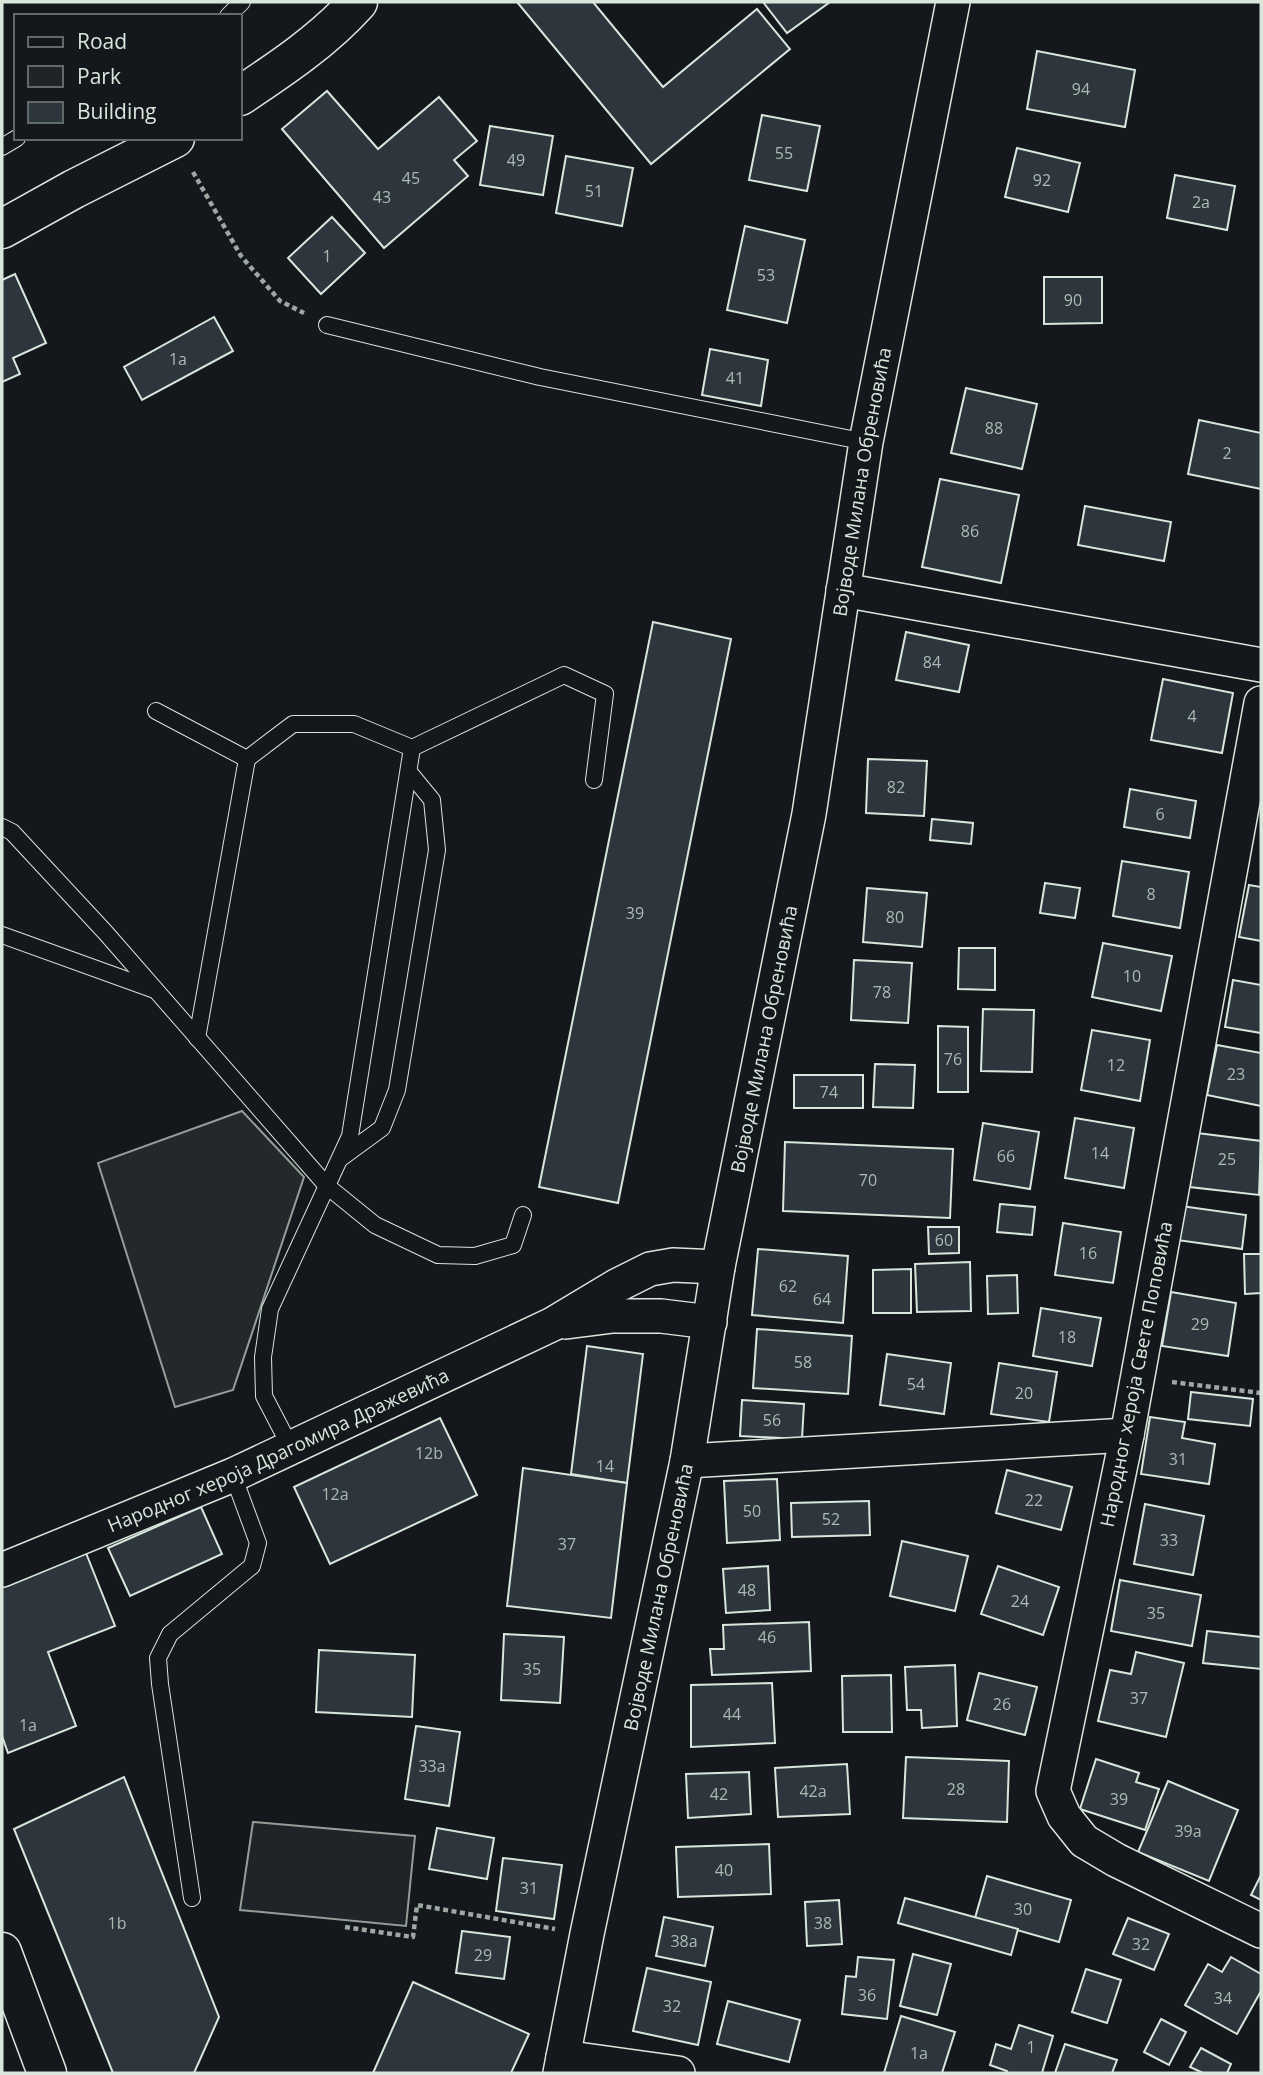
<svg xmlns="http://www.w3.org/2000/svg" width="1263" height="2075" font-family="'Open Sans',sans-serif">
<rect width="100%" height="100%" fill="#14181c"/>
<polygon fill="#202428" stroke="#939e99" stroke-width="2" points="253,1822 415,1836 406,1926 240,1910"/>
<polygon fill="#24282b" stroke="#939e99" stroke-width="2" points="242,1111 304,1177 233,1390 175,1407 98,1163"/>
<g fill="#2c363c" stroke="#d8e6dc" stroke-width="2">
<polygon points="517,2 593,2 663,87 757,9 790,49 651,164"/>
<polygon points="763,2 830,2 787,33"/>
<polygon points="1037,51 1135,70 1125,127 1027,109"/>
<polygon points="327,91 378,149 439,97 477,141 454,160 468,176 384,248 282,129"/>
<polygon points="762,115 820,126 807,191 749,180"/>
<polygon points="490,126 553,136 543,195 480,185"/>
<polygon points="1017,148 1080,163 1068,212 1005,197"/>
<polygon points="566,156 633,168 622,226 556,213"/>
<polygon points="1175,175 1235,186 1227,230 1167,218"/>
<polygon points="332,217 365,253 321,294 288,258"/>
<polygon points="745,226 805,240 787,323 727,310"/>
<polygon points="15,274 46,343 13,358 20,374 2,382 2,280"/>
<polygon points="1044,277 1102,277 1102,323 1044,324"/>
<polygon points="214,317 233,351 142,400 124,367"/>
<polygon points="710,349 768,360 761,406 702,395"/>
<polygon points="966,388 1037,404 1022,469 951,453"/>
<polygon points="1199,420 1261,433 1261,489 1188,474"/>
<polygon points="940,479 1019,495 1001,583 922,567"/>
<polygon points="1085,506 1171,522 1164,561 1078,545"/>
<polygon points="653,622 731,639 618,1203 539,1187"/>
<polygon points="906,632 969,645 959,692 896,680"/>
<polygon points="1163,679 1233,693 1222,753 1151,740"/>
<polygon points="868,759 927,761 924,816 866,813"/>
<polygon points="1130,789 1196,801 1190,838 1124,827"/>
<polygon points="932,819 973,823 971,844 930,840"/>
<polygon points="1122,861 1189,872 1180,928 1113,916"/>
<polygon points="1045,883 1080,888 1075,918 1040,913"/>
<polygon points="1249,885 1261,887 1261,941 1239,937"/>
<polygon points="867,888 927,893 922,947 863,942"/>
<polygon points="1103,943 1172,956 1161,1011 1092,997"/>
<polygon points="959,948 995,948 995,990 958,989"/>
<polygon points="854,960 912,963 908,1023 851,1020"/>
<polygon points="1233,980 1261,985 1261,1033 1225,1027"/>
<polygon points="983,1009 1034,1010 1032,1072 981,1071"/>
<polygon points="938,1026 968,1027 968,1092 938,1092"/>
<polygon points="1092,1030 1150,1040 1140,1101 1081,1090"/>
<polygon points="1217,1045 1261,1053 1261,1106 1207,1095"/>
<polygon points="875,1064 915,1065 913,1108 873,1107"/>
<rect x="794" y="1075" width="69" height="33"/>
<polygon points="1075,1118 1134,1128 1124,1188 1065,1178"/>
<polygon points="983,1123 1039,1132 1030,1189 974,1180"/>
<polygon points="1197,1133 1261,1141 1259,1195 1190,1187"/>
<polygon points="785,1142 953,1149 950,1218 783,1211"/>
<polygon points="1000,1204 1035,1207 1032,1235 997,1232"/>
<polygon points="1181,1206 1246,1215 1242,1249 1177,1240"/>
<polygon points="1063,1223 1121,1232 1113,1283 1055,1275"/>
<polygon points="928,1227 959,1227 959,1253 929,1254"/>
<polygon points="758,1249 848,1256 843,1323 752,1315"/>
<polygon points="1244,1254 1261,1254 1261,1293 1245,1294"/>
<polygon points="970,1262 971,1311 917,1312 915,1264"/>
<polygon points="911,1269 911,1313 873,1313 873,1270"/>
<polygon points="1017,1275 1018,1313 988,1314 987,1276"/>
<polygon points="1171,1292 1236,1303 1228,1356 1162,1346"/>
<polygon points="1041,1308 1101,1318 1092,1366 1033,1356"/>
<polygon points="757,1329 852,1336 848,1394 753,1388"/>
<polygon points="587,1346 643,1354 627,1483 571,1474"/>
<polygon points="887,1354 951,1363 944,1414 880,1405"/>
<polygon points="999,1363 1057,1372 1049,1422 991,1414"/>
<polygon points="1191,1392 1253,1399 1250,1426 1188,1419"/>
<polygon points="742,1400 804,1404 802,1439 740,1436"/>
<polygon points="1150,1417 1185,1422 1182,1438 1215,1444 1209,1484 1141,1474"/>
<polygon points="440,1418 477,1495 330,1564 294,1487"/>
<polygon points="523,1468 627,1483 611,1618 507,1606"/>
<polygon points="1007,1470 1072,1487 1061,1530 996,1513"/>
<polygon points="777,1479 780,1540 727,1543 724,1481"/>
<polygon points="869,1501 870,1535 792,1537 791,1503"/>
<polygon points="1145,1504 1204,1516 1193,1575 1134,1564"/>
<polygon points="201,1507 222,1554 130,1596 108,1548"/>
<polygon points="902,1541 968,1556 955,1611 890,1596"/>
<polygon points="86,1553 115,1626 48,1652 76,1726 8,1753 2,1736 2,1586"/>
<polygon points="768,1566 770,1610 726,1613 723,1569"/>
<polygon points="998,1566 1059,1587 1043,1635 981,1614"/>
<polygon points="1120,1580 1201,1595 1192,1646 1111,1631"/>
<polygon points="809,1622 811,1671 712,1675 710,1649 724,1649 723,1625"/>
<polygon points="1207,1631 1261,1637 1261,1669 1203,1663"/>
<polygon points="504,1634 564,1637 560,1703 501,1700"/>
<polygon points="319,1650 415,1655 412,1717 316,1712"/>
<polygon points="1136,1652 1184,1663 1166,1737 1098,1721 1110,1670 1131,1674"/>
<polygon points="955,1665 957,1726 922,1728 921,1710 907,1710 905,1667"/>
<polygon points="979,1673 1037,1687 1025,1735 967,1720"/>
<polygon points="891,1675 892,1732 843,1732 842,1676"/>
<polygon points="772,1683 775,1743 691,1747 691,1685"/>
<polygon points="416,1726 460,1732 449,1806 405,1799"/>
<polygon points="906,1757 1009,1761 1007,1822 903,1818"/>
<polygon points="1096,1759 1139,1773 1136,1782 1159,1789 1145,1830 1080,1809"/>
<polygon points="847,1764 850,1814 778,1817 775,1768"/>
<polygon points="749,1772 751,1814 688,1818 686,1774"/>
<polygon points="124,1777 219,2017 194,2073 113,2073 14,1829"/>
<polygon points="1168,1781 1238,1810 1209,1881 1138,1852"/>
<polygon points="437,1828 494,1838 487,1879 429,1869"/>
<polygon points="769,1844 771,1894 678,1897 676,1847"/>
<polygon points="503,1858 562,1865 554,1919 496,1911"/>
<polygon points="1261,1875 1261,1900 1251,1895"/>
<polygon points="987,1876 1071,1900 1059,1942 975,1918"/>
<polygon points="905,1898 1018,1929 1011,1955 898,1923"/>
<polygon points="839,1900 842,1944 807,1946 805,1902"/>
<polygon points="664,1917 713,1927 705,1966 656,1956"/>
<polygon points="1128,1918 1169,1934 1154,1970 1113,1954"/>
<polygon points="462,1931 510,1937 504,1979 456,1973"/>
<polygon points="913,1954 951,1964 937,2015 900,2006"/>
<polygon points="858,1957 894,1960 887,2019 842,2014 846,1976 856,1977"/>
<polygon points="1231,1957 1261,1974 1261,1991 1237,2034 1185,2005 1208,1964 1222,1972"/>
<polygon points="647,1968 711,1982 698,2045 633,2031"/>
<polygon points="1086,1969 1121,1980 1107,2023 1072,2012"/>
<polygon points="413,1982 529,2034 511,2073 373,2073"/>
<polygon points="728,2001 800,2020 789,2062 717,2044"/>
<polygon points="901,2016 955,2032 942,2073 884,2073"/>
<polygon points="1161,2019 1186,2032 1169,2065 1144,2052"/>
<polygon points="1019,2025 1053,2036 1042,2073 1006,2073 1007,2071 990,2065 996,2044 1011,2049"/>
<polygon points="1065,2044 1117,2060 1112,2073 1055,2073"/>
<polygon points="1201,2048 1231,2064 1227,2073 1203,2073 1190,2067"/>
</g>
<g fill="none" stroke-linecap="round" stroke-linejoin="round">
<defs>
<g id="lane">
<polyline points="228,16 242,2"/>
<polyline points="2,147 17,138"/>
<polyline points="327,325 540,377 866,442"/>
<polyline points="156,711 247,759 293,724 354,724 412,748 350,1136 270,1309 263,1357 264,1396 291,1448"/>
<polyline points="412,748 564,675 605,694 594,780"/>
<polyline points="2,827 12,832 105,932 327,1186 375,1225 438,1255 475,1256 513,1245 523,1215"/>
<polyline points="2,935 152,989"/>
<polyline points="197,1038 247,759"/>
<polyline points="341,1158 382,1128 397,1090 437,850 432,800 409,772"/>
<polyline points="192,1898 160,1684 158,1658 170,1634 252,1566 258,1543 233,1475"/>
</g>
<g id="street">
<polyline points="843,590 1261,665"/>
<polyline points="1261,703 1127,1435 1053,1791 1064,1816 1084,1841 1116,1860 1261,1931"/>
<polyline points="566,1322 613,1316 661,1316 710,1322"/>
<polyline points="687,1461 1127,1435"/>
<path id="s1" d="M2,1570L233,1475L553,1324L618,1285L650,1269L673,1265L718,1267"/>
<polyline points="563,2057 678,2073"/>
<path id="s2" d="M560,2073L587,1934L687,1461L718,1267L809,814L866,442L953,2"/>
</g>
<g id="secondary">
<path d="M240,96C282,68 324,40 358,2"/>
<polyline points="2,229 74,189 175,138"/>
<polyline points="2,1952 47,2073"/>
</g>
</defs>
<use href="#lane" stroke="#d8e6dc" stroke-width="18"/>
<use href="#street" stroke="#d8e6dc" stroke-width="36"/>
<use href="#secondary" stroke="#d8e6dc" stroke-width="41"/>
<g stroke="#9da8a2" stroke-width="4.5" stroke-dasharray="5 3.5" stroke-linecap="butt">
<polyline points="193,172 241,256 280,301 304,313"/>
<polyline points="1172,1382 1261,1393"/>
<polyline points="345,1927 413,1937 417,1905 555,1929"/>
</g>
<use href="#lane" stroke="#14181c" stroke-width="16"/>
<use href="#street" stroke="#14181c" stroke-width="33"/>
<use href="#secondary" stroke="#14181c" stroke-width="38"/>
</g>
<g text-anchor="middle" stroke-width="5" stroke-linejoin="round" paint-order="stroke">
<g font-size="16" fill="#adbab4">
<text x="1081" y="95">94</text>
<text x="784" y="159">55</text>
<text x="516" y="166">49</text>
<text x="411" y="184">45</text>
<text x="1042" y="186">92</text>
<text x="594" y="197">51</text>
<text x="382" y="203">43</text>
<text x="1201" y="208">2a</text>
<text x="327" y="262">1</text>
<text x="766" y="281">53</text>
<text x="1073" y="306">90</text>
<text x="178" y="365">1a</text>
<text x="735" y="384">41</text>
<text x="994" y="434">88</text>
<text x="1227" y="459">2</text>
<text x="970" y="537">86</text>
<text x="932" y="668">84</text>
<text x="1192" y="722">4</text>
<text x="896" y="793">82</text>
<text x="1160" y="820">6</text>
<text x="1151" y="900">8</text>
<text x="635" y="919">39</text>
<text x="895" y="923">80</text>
<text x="1132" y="982">10</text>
<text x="882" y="998">78</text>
<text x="953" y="1065">76</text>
<text x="1116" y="1071">12</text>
<text x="1236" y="1080">23</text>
<text x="829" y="1098">74</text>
<text x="1100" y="1159">14</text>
<text x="1006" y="1162">66</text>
<text x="1227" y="1165">25</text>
<text x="868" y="1186">70</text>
<text x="944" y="1246">60</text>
<text x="1088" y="1259">16</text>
<text x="788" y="1292">62</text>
<text x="822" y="1305">64</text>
<text x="1200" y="1330">29</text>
<text x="1067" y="1343">18</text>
<text x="803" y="1368">58</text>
<text x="916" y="1390">54</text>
<text x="1024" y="1399">20</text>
<text x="772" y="1426">56</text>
<text x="429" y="1459">12b</text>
<text x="1178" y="1465">31</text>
<text x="605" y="1472">14</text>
<text x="335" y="1500">12a</text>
<text x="1034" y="1506">22</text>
<text x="752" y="1517">50</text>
<text x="831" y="1525">52</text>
<text x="1169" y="1546">33</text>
<text x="567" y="1550">37</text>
<text x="747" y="1596">48</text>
<text x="1020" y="1607">24</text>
<text x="1156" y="1619">35</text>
<text x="767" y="1643">46</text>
<text x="532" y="1675">35</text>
<text x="1139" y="1704">37</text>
<text x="1002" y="1710">26</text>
<text x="732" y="1720">44</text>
<text x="28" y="1731">1a</text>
<text x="432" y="1772">33a</text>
<text x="956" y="1795">28</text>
<text x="813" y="1797">42a</text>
<text x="719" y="1800">42</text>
<text x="1119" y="1805">39</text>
<text x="1188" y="1837">39a</text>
<text x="724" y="1876">40</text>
<text x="529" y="1894">31</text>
<text x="1023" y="1915">30</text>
<text x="117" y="1929">1b</text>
<text x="823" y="1929">38</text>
<text x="684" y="1947">38a</text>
<text x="1141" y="1950">32</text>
<text x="483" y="1961">29</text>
<text x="867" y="2001">36</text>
<text x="1223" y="2004">34</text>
<text x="672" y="2012">32</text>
<text x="1031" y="2053">1</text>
<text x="919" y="2059">1a</text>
</g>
<g font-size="19" fill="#d8e6dc" stroke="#14181c">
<text dy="7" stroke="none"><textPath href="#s2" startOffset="1620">Војводе Милана Обреновића</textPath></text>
<text dy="7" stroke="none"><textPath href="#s2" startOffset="1054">Војводе Милана Обреновића</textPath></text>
<text transform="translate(1136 1374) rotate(-79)" y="7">Народног хероја Свете Поповића</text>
<text dy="7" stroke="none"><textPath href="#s1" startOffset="301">Народног хероја Драгомира Дражевића</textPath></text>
<text dy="7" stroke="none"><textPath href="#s2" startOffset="486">Војводе Милана Обреновића</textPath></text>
</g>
</g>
<rect width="1263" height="2075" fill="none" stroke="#d8e6dc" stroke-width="7"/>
<rect x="14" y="14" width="228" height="126" fill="#14181c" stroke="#626a69" stroke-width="2"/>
<rect x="28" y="37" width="35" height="10" fill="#14181c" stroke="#626a69" stroke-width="2"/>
<text x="77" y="49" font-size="21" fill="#d8e6dc">Road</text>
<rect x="28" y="66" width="35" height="21" fill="#202428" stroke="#626a69" stroke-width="2"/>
<text x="77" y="84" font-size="21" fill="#d8e6dc">Park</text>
<rect x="28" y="102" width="35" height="21" fill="#2c363c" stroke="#626a69" stroke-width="2"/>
<text x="77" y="119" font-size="21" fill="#d8e6dc">Building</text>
</svg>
